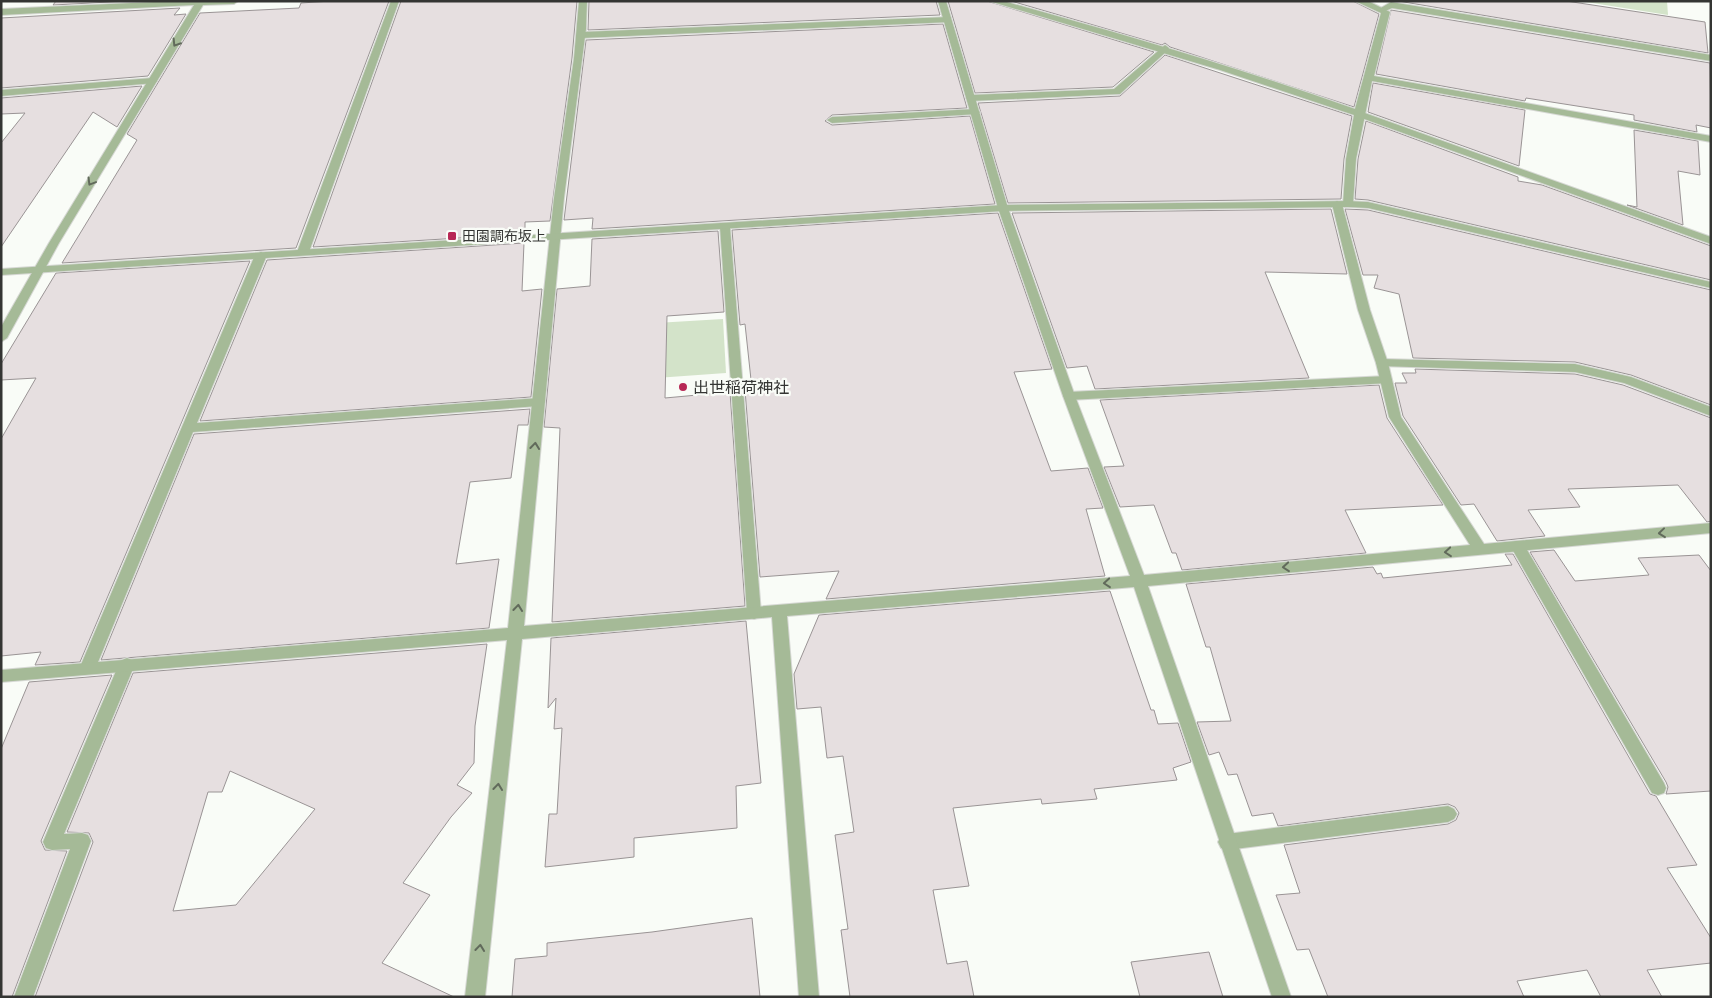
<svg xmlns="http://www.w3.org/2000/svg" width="1712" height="998" font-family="Poppins,'Noto Sans JP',sans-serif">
<rect width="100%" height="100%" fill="#f9fcf7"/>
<g fill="#d3e3c9">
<polygon points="1580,1 1667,1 1668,15"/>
<polygon points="723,319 726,373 656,378 656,323"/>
</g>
<g fill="#e6dfe0" stroke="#9a9495" fill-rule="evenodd">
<polygon points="56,1 129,1 53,5"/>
<polygon points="331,1 389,1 296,248 62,263 137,140 127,134 200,13 299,8 301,3"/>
<polygon points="401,1 577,1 572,58 550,221 525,222 525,234 313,247"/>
<polygon points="589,1 936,1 940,15 588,30"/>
<polygon points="948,1 987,1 1154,52 1113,87 975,93"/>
<polygon points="1011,1 1353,1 1379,14 1354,107 1170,47 1165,43 1162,45"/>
<polygon points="1398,1 1566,1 1705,22 1708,53"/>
<polygon points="180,8 174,15 186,14 148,76 1,88 1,18"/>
<polygon points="1391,10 1710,63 1711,128 1696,125 1697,132 1634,120 1634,115 1526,98 1525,101 1376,74"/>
<polygon points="943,24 967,108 832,115 825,121 832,125 970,116 995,204 592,229 593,218 564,220 586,40"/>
<polygon points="1165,55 1352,116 1344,159 1341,199 1008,203 978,103 1120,96"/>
<polygon points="1373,83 1525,110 1519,166 1368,112"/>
<polygon points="142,86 117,127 93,112 1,247 1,143 25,113 1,114 1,98"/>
<polygon points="1366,121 1518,177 1518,181 1542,185 1711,246 1711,280 1368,200 1355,199 1358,159"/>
<polygon points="1634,130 1698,141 1700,175 1678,171 1683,225 1627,205 1637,207"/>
<polygon points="1331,209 1347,274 1265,272 1309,378 1095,389 1087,366 1067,368 1012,213"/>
<polygon points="1345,209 1368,210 1711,290 1711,405 1631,375 1575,362 1413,358 1399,294 1374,288 1378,275 1363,275"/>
<polygon points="998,213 1052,369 1014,372 1051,471 1088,468 1103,508 1086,509 1105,576 826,599 839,571 760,577 745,390 752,389 745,324 740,325 732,230"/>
<polygon points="718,231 724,312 667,316 665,398 730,392 745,606 552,622 560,428 544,427 557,289 590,286 592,239"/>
<polygon points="524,243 522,291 542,289 531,397 200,421 267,260"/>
<polygon points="250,261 80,662 35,665 41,652 1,656 1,439 36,378 1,380 1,364 56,273"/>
<polygon points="1415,369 1575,374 1623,385 1711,418 1711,521 1707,522 1678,485 1568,489 1580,507 1528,510 1545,536 1497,541 1474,504 1461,505 1403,416 1395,383 1407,383 1402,373 1416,373"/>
<polygon points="1379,385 1387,418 1443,505 1345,510 1366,553 1182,570 1176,553 1172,553 1154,505 1120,507 1104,467 1124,466 1100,400"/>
<polygon points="530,409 528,425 518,425 511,478 470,482 456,564 499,559 489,628 101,660 194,434"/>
<polygon points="1554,550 1575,581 1649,575 1638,558 1699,555 1711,571 1711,791 1666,794 1668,787 1666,782 1530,552"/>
<polygon points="1505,554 1513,554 1650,794 1656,796 1697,865 1667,868 1711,938 1711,963 1647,970 1662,997 1601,997 1587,970 1517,981 1524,997 1328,997 1309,949 1297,950 1276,895 1300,893 1284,845 1448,824 1456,820 1459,813 1455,807 1448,804 1278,826 1273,813 1252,816 1237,774 1228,775 1219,752 1209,755 1197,722 1231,721 1210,647 1206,647 1186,584 1373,567 1377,574 1381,573 1383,578 1512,565"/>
<polygon points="1110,591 1151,710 1154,710 1158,724 1178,723 1191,762 1173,768 1177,780 1094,789 1097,799 1042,804 1041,799 953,808 969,886 933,890 947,964 967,961 974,997 850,997 841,930 848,929 835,835 854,832 843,756 827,758 821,707 797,709 794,674 819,615"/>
<polygon points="746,621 761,783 736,786 737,828 634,838 634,857 545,867 549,814 557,814 562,728 554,729 556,698 548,708 551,638"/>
<path d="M487,644L475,726L474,763L457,785L472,793L451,817L403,883L430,895L382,963L454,997H35L93,842L89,833L67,832L133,673ZM230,771L315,809L236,905L173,911L208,792H222Z"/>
<polygon points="112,675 41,841 45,850 67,851 12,997 1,997 1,749 29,682"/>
<polygon points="752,918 760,997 512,997 515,959 547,956 547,943 652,932"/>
<polygon points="1209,952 1223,997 1140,997 1131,962"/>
</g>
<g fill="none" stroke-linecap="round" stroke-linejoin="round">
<defs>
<g id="service">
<polygon points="1391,2 1711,55 1711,61 1392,8 1383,12 1379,9"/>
<polygon points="948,17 951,18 951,22 582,38 578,35 582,32"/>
<polygon points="1165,45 1169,48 1168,50 1120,94 971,101 966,98 971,95 1114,89"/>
<polygon points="152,78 157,81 155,83 1,96 1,90"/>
<polygon points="975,109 980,112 978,114 832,123 827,120 832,117"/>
<polygon points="1356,112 1362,112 1711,237 1711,244 1356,116"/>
<polygon points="725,224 730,227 761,613 759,617 754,619 749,617 747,613 720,227"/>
<polygon points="261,252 267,255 197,423 539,398 545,402 539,406 193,432 96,667 94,671 88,673 82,671 80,667 255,255"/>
<polygon points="1382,359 1575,364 1631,377 1711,407 1711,416 1624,383 1575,372 1378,366 1376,363"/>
<polygon points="1386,376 1390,377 1392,380 1390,383 1069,400 1063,396 1069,392"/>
<polygon points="1518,542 1523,543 1664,783 1666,788 1664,793 1658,795 1652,793 1511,547 1513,543"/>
<polygon points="127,658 132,660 135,664 64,834 82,833 88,835 91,841 33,997 14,997 70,849 52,850 46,848 43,842 119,664 122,660"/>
<polygon points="1448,806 1454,809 1457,814 1454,819 1448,822 1227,850 1221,848 1218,842 1221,836 1227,834"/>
</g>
<g id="minor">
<polygon points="175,1 238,1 234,4 203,5 59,243 7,338 1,342 1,327 49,243 194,5 1,15 1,9"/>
<polygon points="391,1 399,1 309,252 303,255 299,254 297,252"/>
<polygon points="579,1 587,1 586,29 564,198 524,626 1130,576 1063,396 998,208 938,1 946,1 1008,208 1075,396 1144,575 1470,545 1389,417 1376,363 1358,310 1332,204 1337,201 1342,204 1370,310 1388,363 1401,417 1484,544 1711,523 1711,533 1148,586 1291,997 1272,997 1134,587 787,616 819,997 799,997 772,617 522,639 485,997 465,997 507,640 1,682 1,670 508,628 554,198 574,58"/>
<path d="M989,1H1003C1122,34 1240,68 1355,109L1381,13L1355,1H1368L1390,12L1374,76L1711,136V142L1372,81L1356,159L1353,204L1348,207L1343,204L1346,159L1354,115L1220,70Z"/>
</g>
<polygon id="tertiary" points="1348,201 1368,202 1711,282 1711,288 1368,208 1348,207 1003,211 1,275 1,269 1003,205"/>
</defs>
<use href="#service" stroke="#d6d8d4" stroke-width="2"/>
<use href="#minor" stroke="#d6d8d4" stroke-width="2"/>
<use href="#tertiary" stroke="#d6d8d4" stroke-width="2"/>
<use href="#service" fill="#a5ba97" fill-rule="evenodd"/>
<use href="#minor" fill="#a5ba97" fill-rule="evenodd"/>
<use href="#tertiary" fill="#a5ba97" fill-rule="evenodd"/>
</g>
<defs><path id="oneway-chevron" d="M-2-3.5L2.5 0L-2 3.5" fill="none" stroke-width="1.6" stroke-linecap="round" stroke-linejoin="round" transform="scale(1.25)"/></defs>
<g stroke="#616a5b">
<use href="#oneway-chevron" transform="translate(176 43) rotate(122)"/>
<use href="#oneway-chevron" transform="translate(91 182) rotate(121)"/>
<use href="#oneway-chevron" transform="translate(535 446) rotate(-84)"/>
<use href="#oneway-chevron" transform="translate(1662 533) rotate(174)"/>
<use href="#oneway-chevron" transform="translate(1448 552) rotate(175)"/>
<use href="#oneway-chevron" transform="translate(1286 567) rotate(175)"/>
<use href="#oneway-chevron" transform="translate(1107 583) rotate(175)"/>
<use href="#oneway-chevron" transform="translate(518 608) rotate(-84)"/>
<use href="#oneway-chevron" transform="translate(498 787) rotate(-84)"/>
<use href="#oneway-chevron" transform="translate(480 948) rotate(-84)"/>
</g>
<g fill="#b72855" stroke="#f9fcf7" stroke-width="2">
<rect x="447" y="231" width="10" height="10" rx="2.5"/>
<circle cx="683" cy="387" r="5"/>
</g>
<g text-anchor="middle" stroke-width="4.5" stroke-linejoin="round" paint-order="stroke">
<g font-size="14" fill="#343533" stroke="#f9fcf7" text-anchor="start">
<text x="462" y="241">田園調布坂上</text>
</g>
<g font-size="16" fill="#343533" stroke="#f9fcf7" text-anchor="start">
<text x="693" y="393">出世稲荷神社</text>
</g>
</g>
<rect width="1712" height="998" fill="none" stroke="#343533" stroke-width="5"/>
</svg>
